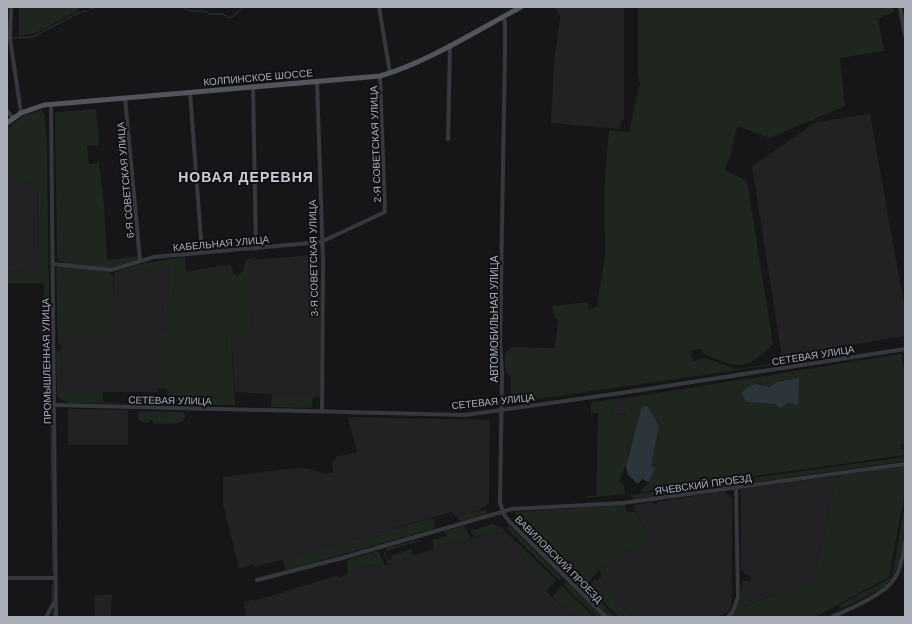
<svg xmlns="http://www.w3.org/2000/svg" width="912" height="624" font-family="Arial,sans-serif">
<rect width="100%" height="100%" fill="#161618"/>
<g fill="#222225">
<polygon points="555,7 624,7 624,119 620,122 620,129 551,123 554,63 560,17"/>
<polygon points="870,114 905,310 905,336 782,357 752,166 816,122"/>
<polygon points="7,179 35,181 37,183 39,270 7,272"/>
<polygon points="316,255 319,257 320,270 314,273 314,277 320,280 320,397 235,392 231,334 251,334 248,260"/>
<polygon points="170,266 166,333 159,333 158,392 62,392 61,335 112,334 114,274 116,272"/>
<polygon points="621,398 626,398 627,414 613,415 611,414 614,403"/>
<polygon points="68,409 128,410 128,445 68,445"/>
<polygon points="352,417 490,420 489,504 477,511 457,515 455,511 352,540 351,536 349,537 349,541 255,567 253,564 239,569 223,504 223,477 302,467 326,474 333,472 332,462 337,456 357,452 348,418"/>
<polygon points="836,476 814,580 742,607 742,589 745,584 750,582 750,575 745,574 741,569 741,489"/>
<polygon points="724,491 732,498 732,602 728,612 718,617 633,617 596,581 602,576 599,570 648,537 633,505 653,502 653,504 657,504 657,502"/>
<polygon points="498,528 503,529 511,538 535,572 546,582 546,591 574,617 246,617 244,602 253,600 254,601 336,576 339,577 350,574 350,572 375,564 377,568 457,541 458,544"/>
<polygon points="112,594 111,617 95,617 94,596"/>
</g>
<g fill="#1e261f" fill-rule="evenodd">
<polygon points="19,7 78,7 79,10 36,33 19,36"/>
<path d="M638,7H893L894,12L878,18L884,51L840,58L845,106L769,138L737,126L733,147L725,170L747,181L773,344C754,362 745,371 718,360C711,357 705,356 700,349L692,350L691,355L693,361L705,358L737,369L770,364L773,365L511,403V376L506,372C505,362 502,354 512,347L555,348L558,320L555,319L552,306L588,302L589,309L597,307L605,256L604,190L609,130L629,132L640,83L638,76Z"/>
<path d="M96,109L99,145L87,146L89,164L99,163L104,204L107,260L138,256L139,260C132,262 125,266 118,267C106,269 64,268 57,258L55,112Z"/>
<polygon points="41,110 45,115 47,146 50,377 45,381 42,380 41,377 44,377 44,335 40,335 41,319 44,318 44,283 7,283 7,272 39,270 38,196 35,181 7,179 7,128 23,116"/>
<path d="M185,257L186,272L231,264L233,273L237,276L243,271C245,261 245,259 255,257L256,259L249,260L251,334H231L235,405H163L162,402L169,392L166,389L158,388L159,333L166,332L170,266L116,272L140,264Z"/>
<polygon points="61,266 108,272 113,276 113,335 62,335 61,345 58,344 56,270 57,267"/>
<polygon points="61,350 62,392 103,391 103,402 131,404 69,403 62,400 57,396 56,356 57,351"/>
<path d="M901,354L905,376V444L900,445L902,450H905V455L640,492L652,478L650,466L659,426L648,406L628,454L627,462L619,481L624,484L625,494L586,498V496H596L598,413L591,412V402L621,398L614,403L611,414L613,415H626V398ZM759,383L770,387L798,406C784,402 762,403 746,402L741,393Z"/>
<polygon points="272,394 313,396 312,408 271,407"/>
<path d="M141,411L183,412L186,415C183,428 164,423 153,423V420H149V423C142,423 137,421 138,413Z"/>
<polygon points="905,457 905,461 729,486 732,481"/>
<polygon points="905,466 905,492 889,577 815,617 731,617 740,601 742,581 750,581 743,586 743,607 814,580 836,476"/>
<polygon points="723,482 727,486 635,499 630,497 630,495"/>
<polygon points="905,504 905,531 898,565 893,577 881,589 841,609 838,606 892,577"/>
<polygon points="625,505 627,512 636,512 648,537 599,570 586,585 547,547 551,543 548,541 544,545 518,520 515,512"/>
<polygon points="486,510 487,514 461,521 451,512 455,511 457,515"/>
<polygon points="433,518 435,526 433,529 287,570 284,568 283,559 349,541 348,537 351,536 352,540"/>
<polygon points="493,524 501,527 556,580 546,591 546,582 535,572 503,529 498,528 474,538 471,532 473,530"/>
<polygon points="509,525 561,577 560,581 506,528"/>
<polygon points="464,526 471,539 458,544 457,541 434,549 432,540 446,536 444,531"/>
<polygon points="418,540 422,540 385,552 388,560 392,559 391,556 411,549 413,555 427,552 388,564 384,553 387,548"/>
<polygon points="545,549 584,587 581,589 543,553"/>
<polygon points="378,551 385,565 377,568 375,564 350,572 350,574 348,575 347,560"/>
<polygon points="595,580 596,581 633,617 619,617 588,587"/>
<polygon points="567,582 603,617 597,617 563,585"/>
<polygon points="562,586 594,617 574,617 552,596"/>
<polygon points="587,589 616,617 609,617 586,595 585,591"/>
</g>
<g fill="#2c353c">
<path d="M799,378L798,406L789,403L780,408L776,404L746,402L741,393C754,381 755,383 770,387L777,382Z"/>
<polygon points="648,406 659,426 651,465 655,469 649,482 642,479 638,484 628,475 626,466 642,407"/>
</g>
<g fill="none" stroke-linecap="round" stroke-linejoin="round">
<g stroke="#2c353c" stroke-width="1">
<polyline points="159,7 168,7"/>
<polyline points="172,7 182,7 189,11 206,11 209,14 222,14 231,18 244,7"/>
<polyline points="91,9 94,7"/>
<polyline points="12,38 33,37 78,13 87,11"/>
<polyline points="51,423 53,571"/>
<polyline points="52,586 53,600"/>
<polyline points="53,612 53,617"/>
</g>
<g stroke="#37383d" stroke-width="4">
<polyline points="11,7 10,38 21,113"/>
<polyline points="379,7 390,73"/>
<polyline points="900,7 905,35"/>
<polyline points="502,17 505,21 505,51 500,343 502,372 500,502 504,515 510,522 606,617"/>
<polyline points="317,81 323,260 322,411"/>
<polyline points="253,86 256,249"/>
<polyline points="190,92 202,253"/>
<polyline points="125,98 140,260"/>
<polyline points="51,104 56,617"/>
<polyline points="7,111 13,118"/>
<polyline points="448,139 450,45"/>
<polyline points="53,264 111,270 154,257 321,242 385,212 380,76"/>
<polyline points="54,405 465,415 628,392 905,349"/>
<polyline points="7,578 56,578"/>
<polyline points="257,580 342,558 512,509 623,503 905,464"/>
<polyline points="46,617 56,599"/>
<polyline points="728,617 733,611 738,597 736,487"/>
<path d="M832,617C852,607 890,594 898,572C902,563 903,552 905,542"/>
</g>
<path stroke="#53555c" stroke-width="5" d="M7,123L21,113L44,105L380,76C426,63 478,30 521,7"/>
</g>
<g text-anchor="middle" stroke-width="4" stroke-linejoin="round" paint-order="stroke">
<g font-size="10" fill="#a8adb8" stroke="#111113">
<text transform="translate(258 77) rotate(-5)" y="4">КОЛПИНСКОЕ ШОССЕ</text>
<text transform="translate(375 144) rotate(-92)" y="4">2-Я СОВЕТСКАЯ УЛИЦА</text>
<text transform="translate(125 180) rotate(-95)" y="4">6-Я СОВЕТСКАЯ УЛИЦА</text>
<text transform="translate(221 243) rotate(-5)" y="4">КАБЕЛЬНАЯ УЛИЦА</text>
<text transform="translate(313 258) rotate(-91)" y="4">3-Я СОВЕТСКАЯ УЛИЦА</text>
<text transform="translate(494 319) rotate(-90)" y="4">АВТОМОБИЛЬНАЯ УЛИЦА</text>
<text transform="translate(813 355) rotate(-9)" y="4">СЕТЕВАЯ УЛИЦА</text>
<text transform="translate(46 361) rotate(-91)" y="4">ПРОМЫШЛЕННАЯ УЛИЦА</text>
<text transform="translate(170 400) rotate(1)" y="4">СЕТЕВАЯ УЛИЦА</text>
<text transform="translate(493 401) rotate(-6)" y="4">СЕТЕВАЯ УЛИЦА</text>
<text transform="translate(703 484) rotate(-8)" y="4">ЯЧЕВСКИЙ ПРОЕЗД</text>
<text transform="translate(559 559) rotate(45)" y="4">ВАВИЛОВСКИЙ ПРОЕЗД</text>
</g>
<g font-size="14" font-weight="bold" letter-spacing="1" fill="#c9ccd4" stroke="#111113">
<text x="246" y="182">НОВАЯ ДЕРЕВНЯ</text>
</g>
</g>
<rect width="912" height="624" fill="none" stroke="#a8adb8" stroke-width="16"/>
</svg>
